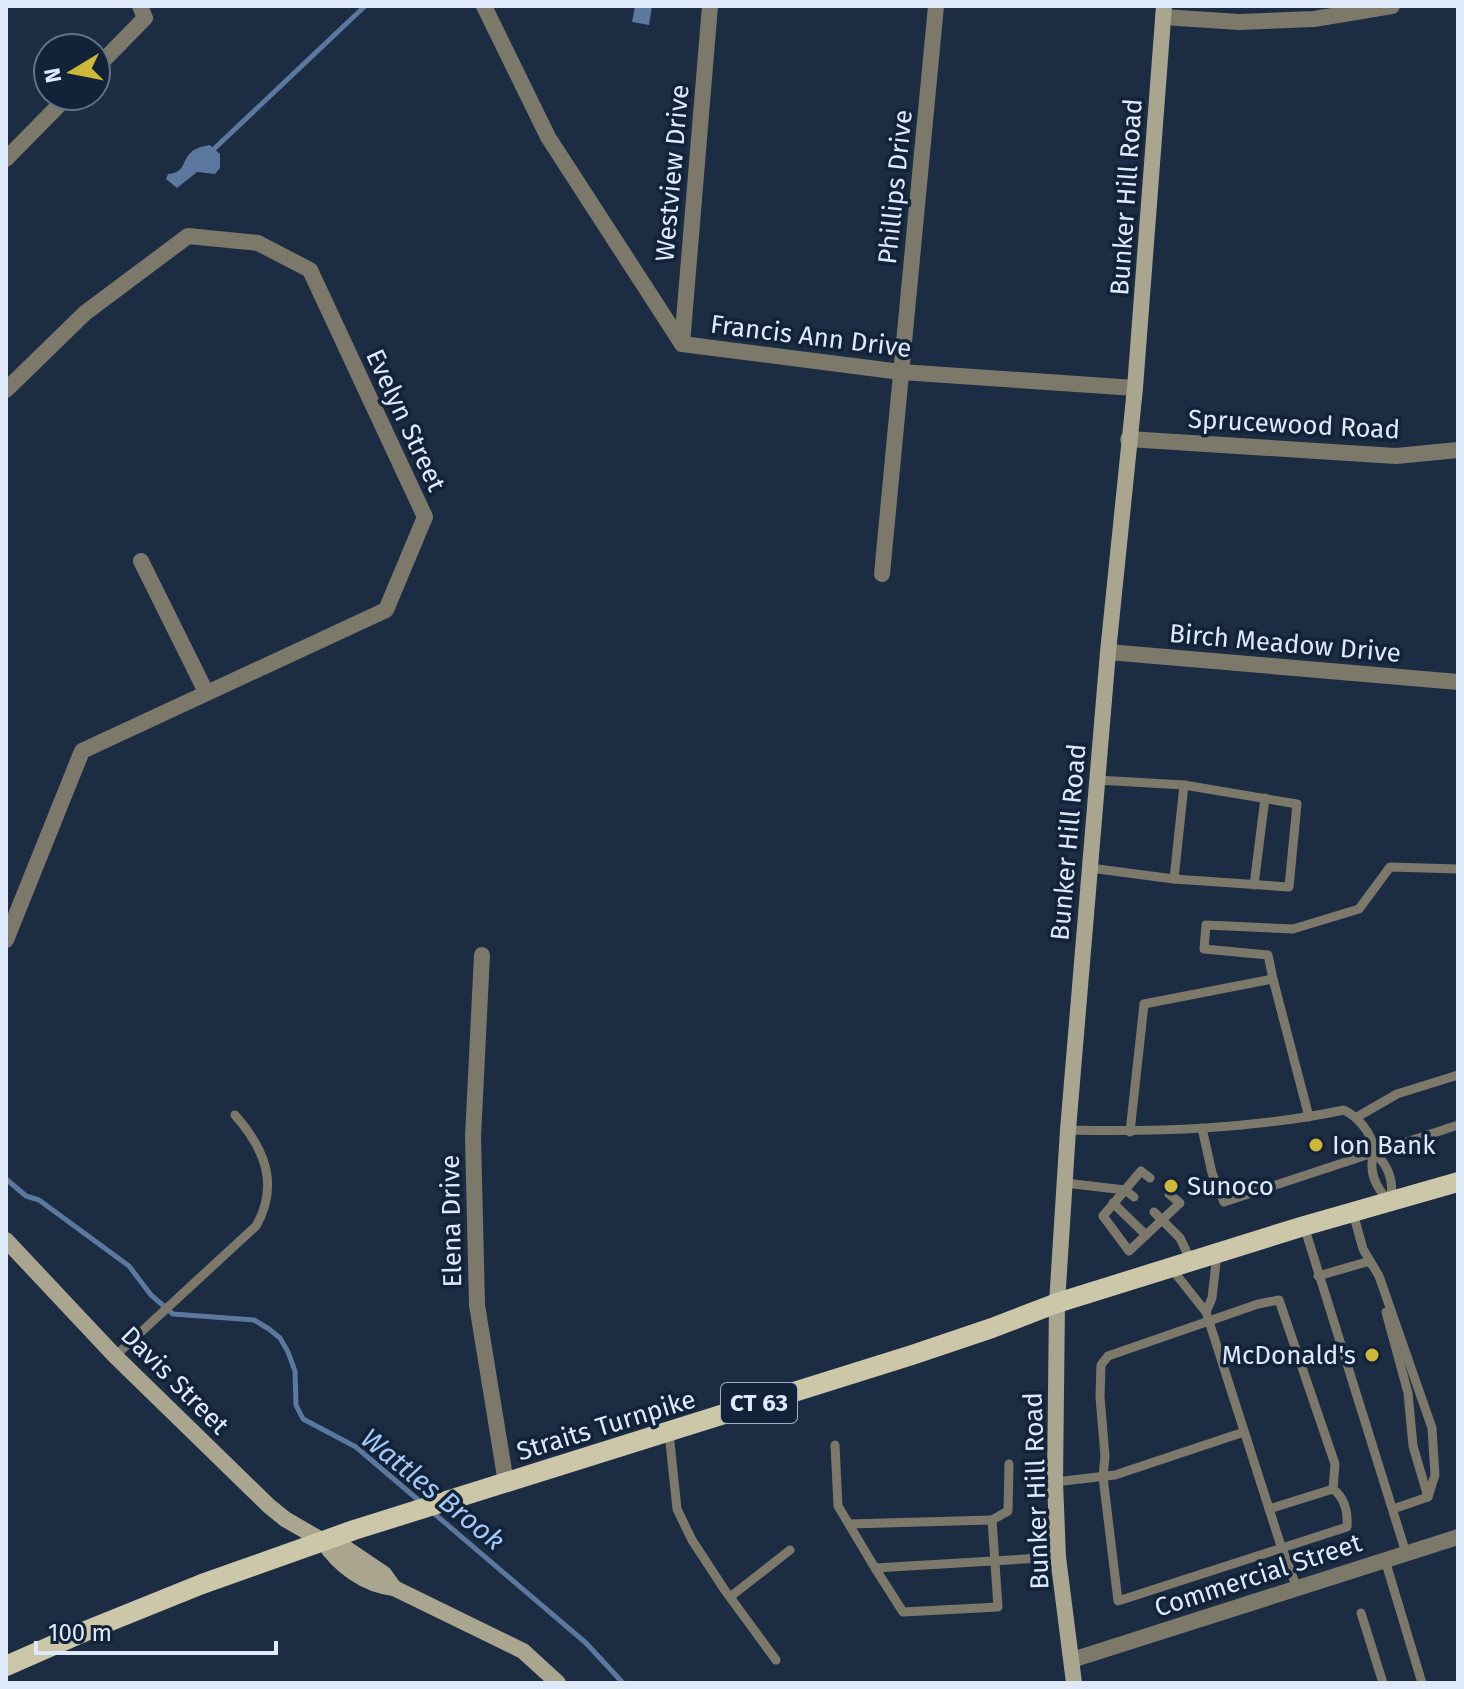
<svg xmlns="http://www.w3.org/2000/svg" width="1464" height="1689" font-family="'Fira Sans',sans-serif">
<rect width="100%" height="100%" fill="#1b2c43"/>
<g fill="#5c789e">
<polygon points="635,6 652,6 649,25 632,22"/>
<path d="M210,145L220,154V168L215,174L197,172L177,188L166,179L168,174C193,172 175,150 210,145Z"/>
</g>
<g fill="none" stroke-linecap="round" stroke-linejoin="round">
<g stroke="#5c789e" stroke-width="5">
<polyline points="215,148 365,6"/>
<polyline points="6,1179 26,1196 39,1200 129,1266 151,1295 173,1314 254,1320 269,1329 280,1338 288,1352 295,1371 296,1405 303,1419 356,1447 423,1504"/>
<polyline points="430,1510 586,1643 623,1683"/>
</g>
<g stroke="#7c796b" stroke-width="9">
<polyline points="1090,868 1174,879 1289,887 1297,804 1184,785 1097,780"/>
<polyline points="1174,879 1184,785"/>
<polyline points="1254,885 1265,798"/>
<polyline points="1273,979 1268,955 1204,949 1206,925 1293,929 1359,909 1390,867 1458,869"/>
<polyline points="1357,1117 1397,1094 1458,1075"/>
<polyline points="1202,1128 1212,1173 1224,1202 1458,1125"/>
<path d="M1068,1130C1160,1132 1253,1129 1344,1110C1358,1117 1372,1133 1374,1150C1374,1156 1373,1156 1372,1163C1371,1178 1380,1192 1390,1202"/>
<polyline points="1130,1132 1144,1004 1273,979 1309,1117"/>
<path d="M1374,1152C1389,1166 1395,1182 1390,1202"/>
<polyline points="1150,1178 1141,1171 1103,1216 1129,1251 1180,1203 1169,1194"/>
<polyline points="1065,1183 1125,1190 1134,1197"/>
<polyline points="1113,1203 1146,1235"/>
<polyline points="1154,1212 1180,1238 1191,1261"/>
<polyline points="1353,1213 1363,1249 1379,1276 1432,1428 1435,1475 1428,1497 1393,1509"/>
<polyline points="1304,1226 1406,1553"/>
<polyline points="1171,1268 1206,1312 1212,1298 1217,1254"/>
<polyline points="1318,1276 1370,1261 1371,1264"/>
<polyline points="1206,1312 1280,1543 1297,1588"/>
<polyline points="1386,1312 1408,1393 1413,1446 1428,1497"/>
<path d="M115,1356L256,1226C280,1184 264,1148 235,1115"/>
<polyline points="669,1433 677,1509 692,1540 724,1589 776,1660"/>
<polyline points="835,1445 838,1506 875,1568 1058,1557"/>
<polyline points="1055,1482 1115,1475 1244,1432"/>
<path d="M1269,1509L1333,1489L1335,1464L1279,1300L1258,1304L1108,1356L1101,1365L1100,1397L1105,1456L1103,1477L1118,1601L1347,1527C1348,1512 1345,1498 1333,1489"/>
<polyline points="992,1520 1008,1511 1009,1464"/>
<polyline points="849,1524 992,1520 998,1607 903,1612 875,1568"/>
<polyline points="1385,1560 1422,1683"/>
<polyline points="730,1597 790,1550"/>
<polyline points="1361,1613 1383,1683"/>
</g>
<g stroke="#7c796b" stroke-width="16">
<polyline points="484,6 548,137 682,344 901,372 1135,388"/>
<polyline points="1163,17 1239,22 1314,19 1392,6"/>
<polyline points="96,68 145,18 140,6"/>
<polyline points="6,159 68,96"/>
<polyline points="682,344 710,6"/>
<polyline points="6,390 85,313 188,236 258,243 310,270 425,517 386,610 82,751 6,940"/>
<polyline points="1128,439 1396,456 1458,450"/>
<polyline points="141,561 206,692"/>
<polyline points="882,574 936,6"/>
<polyline points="1108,652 1458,682"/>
<polyline points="482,955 473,1137 477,1305 506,1483"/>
<polyline points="1072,1660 1458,1537"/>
</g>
<g stroke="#a9a58e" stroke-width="16">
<polyline points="6,1240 115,1356 269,1506 285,1519 323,1541 341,1545 384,1574 394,1588"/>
<path d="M323,1541C338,1565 365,1585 394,1588L523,1651L558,1683"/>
<polyline points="1074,1683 1058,1557 1055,1482 1057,1303 1068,1130 1108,652 1135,388 1164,6"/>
</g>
<polyline stroke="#ccc7a9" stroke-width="20" points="6,1666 88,1630 202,1584 354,1530 912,1355 992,1328 1057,1303 1304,1226 1458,1182"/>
</g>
<g fill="#ceb837" stroke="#112239" stroke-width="3">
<circle cx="1316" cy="1145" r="8"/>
<circle cx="1171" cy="1186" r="8"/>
<circle cx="1372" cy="1355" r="8"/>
</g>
<g text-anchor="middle" stroke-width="7" stroke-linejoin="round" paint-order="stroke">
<rect fill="#112239" stroke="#a0aebf" stroke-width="2" x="721" y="1383" width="76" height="40" rx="6"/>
<g font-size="24" font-weight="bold" fill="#deeaf9">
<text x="759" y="1411">CT 63</text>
</g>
<g font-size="26" fill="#deeaf9" stroke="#112239">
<text transform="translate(672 173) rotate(-85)" y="9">Westview Drive</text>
<text transform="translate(895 187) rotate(-84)" y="9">Phillips Drive</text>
<text transform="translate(1126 197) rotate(-86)" y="9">Bunker Hill Road</text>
<text transform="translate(811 336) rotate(7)" y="9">Francis Ann Drive</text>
<text transform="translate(406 420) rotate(65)" y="9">Evelyn Street</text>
<text transform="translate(1294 424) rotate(3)" y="9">Sprucewood Road</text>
<text transform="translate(1285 643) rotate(5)" y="9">Birch Meadow Drive</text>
<text transform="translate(1068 842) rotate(-85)" y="9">Bunker Hill Road</text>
<text transform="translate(451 1221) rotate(-91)" y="9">Elena Drive</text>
<text transform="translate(175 1380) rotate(45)" y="9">Davis Street</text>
<text transform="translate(606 1425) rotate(-17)" y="9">Straits Turnpike</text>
<text transform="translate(1036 1491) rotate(-92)" y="9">Bunker Hill Road</text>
<text transform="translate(1258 1575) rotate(-18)" y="9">Commercial Street</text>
</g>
<g font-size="26" fill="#deeaf9" stroke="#112239" text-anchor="start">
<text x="1332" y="1154">Ion Bank</text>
<text x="1187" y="1195">Sunoco</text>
<text x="1356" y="1364" text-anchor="end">McDonald's</text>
</g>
<g font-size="28" font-style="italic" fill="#a4c8f8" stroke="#112239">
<text transform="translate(433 1489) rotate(39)" y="10">Wattles Brook</text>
</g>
</g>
<rect width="1464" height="1689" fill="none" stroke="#deeaf9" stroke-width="16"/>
<g transform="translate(72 72) rotate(260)"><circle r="38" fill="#112239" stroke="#637286" stroke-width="2"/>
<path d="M0-6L14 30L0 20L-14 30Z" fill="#ceb837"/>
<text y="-12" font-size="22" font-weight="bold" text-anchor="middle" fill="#deeaf9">N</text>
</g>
<path d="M36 1641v12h240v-12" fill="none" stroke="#deeaf9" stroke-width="4"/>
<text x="48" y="1641" font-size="24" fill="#deeaf9" stroke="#112239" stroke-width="6" paint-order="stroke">100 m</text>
</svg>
